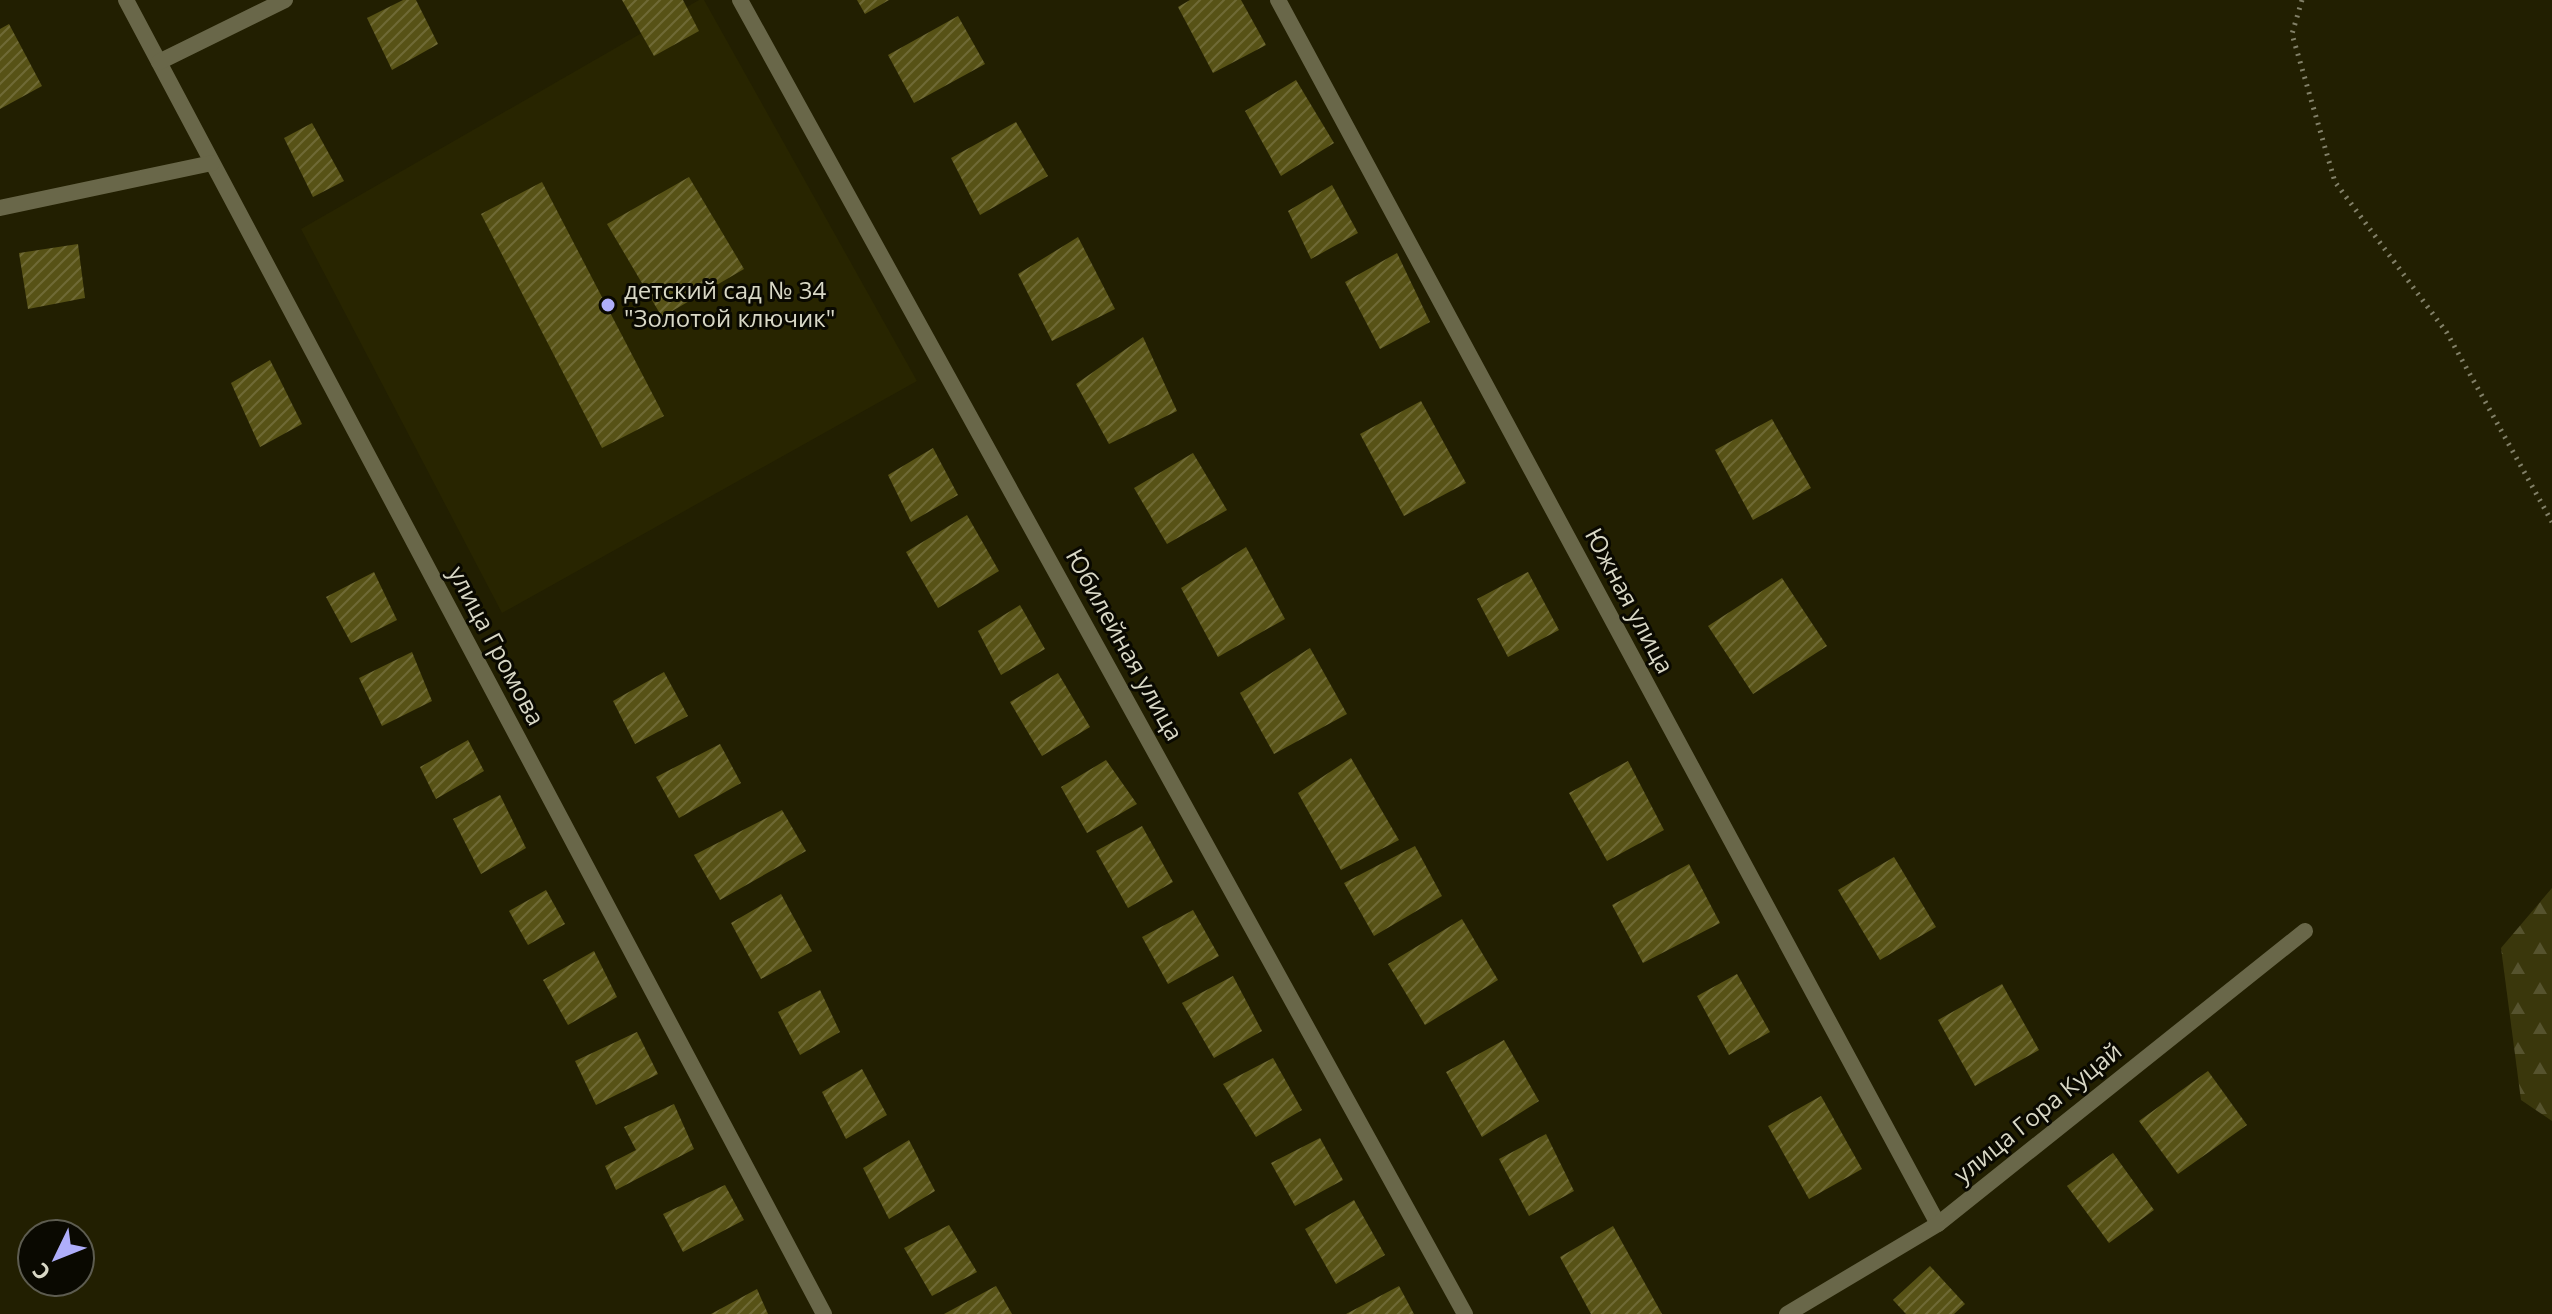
<svg xmlns="http://www.w3.org/2000/svg" width="2552" height="1314" font-family="'Open Sans',sans-serif">
<defs>
<pattern id="forest-firs" width="22" height="20" patternUnits="userSpaceOnUse" patternTransform="scale(2)"><rect width="22" height="20" fill="#3a370c"/><path d="M5 1l3.5 6h-7zM16 11l3.5 6h-7z" fill="#56532e"/></pattern>
<pattern id="building-hatch" width="6" height="6" patternUnits="userSpaceOnUse" patternTransform="scale(2)"><rect width="6" height="6" fill="#575216"/><path d="M-1 1l2-2M0 6l6-6M5 7l2-2" fill="none" stroke="#6f6a36"/></pattern>
</defs>
<rect width="100%" height="100%" fill="#221f01"/>
<polygon fill="#282500" points="699,0 704,0 917,381 502,613 301,229"/>
<polygon fill="url(#forest-firs)" points="2552,888 2552,1121 2521,1100 2501,948"/>
<g fill="url(#building-hatch)">
<polygon points="403,0 416,0 438,44 392,70 367,18"/>
<polygon points="622,0 683,0 699,31 654,56"/>
<polygon points="857,0 889,0 865,14"/>
<polygon points="1190,0 1241,0 1266,45 1213,73 1178,7"/>
<polygon points="958,16 985,64 914,103 888,55"/>
<polygon points="9,24 42,86 0,109 0,29"/>
<polygon points="1296,80 1334,143 1281,176 1245,111"/>
<polygon points="1016,122 1048,176 980,215 951,158"/>
<polygon points="312,123 344,181 313,197 284,138"/>
<polygon points="689,177 744,269 662,317 607,224"/>
<polygon points="542,182 664,416 602,448 481,214"/>
<polygon points="1332,185 1358,233 1311,259 1288,211"/>
<polygon points="1078,237 1115,309 1052,341 1018,274"/>
<polygon points="78,244 85,298 28,309 19,253"/>
<polygon points="1397,253 1430,322 1380,349 1345,282"/>
<polygon points="1143,337 1177,411 1109,444 1076,384"/>
<polygon points="270,360 302,424 260,447 231,383"/>
<polygon points="1421,401 1466,483 1404,516 1360,434"/>
<polygon points="1772,419 1811,488 1753,520 1715,450"/>
<polygon points="933,448 958,495 911,522 888,475"/>
<polygon points="1193,453 1227,510 1167,544 1134,488"/>
<polygon points="967,515 999,571 938,608 906,552"/>
<polygon points="1246,547 1285,619 1218,657 1181,588"/>
<polygon points="374,572 397,620 351,643 326,597"/>
<polygon points="1528,572 1559,630 1508,657 1477,599"/>
<polygon points="1782,578 1827,646 1753,694 1708,626"/>
<polygon points="1020,605 1045,649 1001,675 978,631"/>
<polygon points="1310,648 1347,714 1274,754 1240,693"/>
<polygon points="412,652 432,701 382,726 359,678"/>
<polygon points="664,672 688,716 635,744 613,701"/>
<polygon points="1058,673 1090,727 1042,756 1010,702"/>
<polygon points="468,740 484,771 436,799 420,767"/>
<polygon points="720,744 741,783 679,818 656,777"/>
<polygon points="1351,758 1399,840 1341,870 1298,793"/>
<polygon points="1106,760 1137,804 1087,833 1061,787"/>
<polygon points="1628,761 1664,830 1607,861 1569,793"/>
<polygon points="500,795 526,848 481,874 453,819"/>
<polygon points="782,810 806,851 720,900 694,855"/>
<polygon points="1142,826 1173,882 1128,908 1096,851"/>
<polygon points="1415,846 1442,896 1374,936 1344,883"/>
<polygon points="1894,857 1936,927 1880,960 1838,890"/>
<polygon points="1689,864 1720,923 1643,963 1612,905"/>
<polygon points="546,890 565,924 528,945 509,911"/>
<polygon points="781,894 812,951 761,979 731,923"/>
<polygon points="1193,910 1219,956 1168,984 1142,937"/>
<polygon points="1462,919 1498,980 1425,1025 1388,964"/>
<polygon points="594,951 617,997 568,1025 543,980"/>
<polygon points="1737,974 1770,1032 1729,1055 1697,996"/>
<polygon points="1233,976 1262,1031 1214,1058 1182,1003"/>
<polygon points="2002,984 2039,1050 1975,1086 1938,1020"/>
<polygon points="820,990 840,1032 800,1055 778,1012"/>
<polygon points="637,1032 658,1074 596,1105 575,1061"/>
<polygon points="1504,1040 1539,1101 1482,1137 1446,1072"/>
<polygon points="1273,1058 1302,1110 1256,1137 1223,1084"/>
<polygon points="862,1069 887,1115 846,1139 822,1092"/>
<polygon points="2208,1071 2247,1125 2178,1174 2139,1121"/>
<polygon points="1821,1096 1862,1169 1809,1199 1768,1126"/>
<polygon points="674,1104 694,1149 616,1190 605,1166 636,1150 624,1127"/>
<polygon points="1546,1134 1574,1191 1529,1216 1499,1159"/>
<polygon points="1320,1138 1343,1180 1295,1206 1271,1163"/>
<polygon points="909,1140 935,1191 889,1219 863,1168"/>
<polygon points="2113,1153 2154,1210 2109,1243 2067,1186"/>
<polygon points="725,1185 744,1220 683,1252 663,1214"/>
<polygon points="1354,1200 1385,1255 1336,1284 1305,1229"/>
<polygon points="949,1225 977,1272 932,1296 904,1248"/>
<polygon points="1613,1226 1662,1314 1591,1314 1560,1257"/>
<polygon points="1930,1266 1965,1304 1954,1314 1906,1314 1893,1300"/>
<polygon points="996,1286 1012,1314 944,1314"/>
<polygon points="1399,1286 1414,1314 1346,1314"/>
<polygon points="757,1289 768,1314 711,1314"/>
</g>
<g fill="none" stroke-linecap="round" stroke-linejoin="round">
<polyline stroke="#828068" stroke-width="5" stroke-dasharray="2 6" stroke-linecap="butt" points="2302,0 2292,34 2335,182 2447,333 2552,522"/>
<g stroke="#696749" stroke-width="16">
<polyline points="126,0 824,1314"/>
<polyline points="740,0 1465,1314"/>
<polyline points="1278,0 1938,1224"/>
<polyline points="159,62 285,0"/>
<polyline points="0,208 212,163"/>
<polyline points="1787,1314 1938,1224 2305,931"/>
</g>
</g>
<circle fill="#afaefa" stroke="#0a0901" stroke-width="3" cx="608" cy="305" r="8"/>
<g text-anchor="middle" stroke-width="6" stroke-linejoin="round" paint-order="stroke">
<g font-size="24" fill="#d9d8c6" stroke="#0a0901" text-anchor="start">
<text x="624" y="299">детский сад № 34<tspan x="624" dy="28">"Золотой ключик"</tspan></text>
</g>
<g font-size="24" fill="#d9d8c6" stroke="#0a0901">
<text transform="translate(1629 601) rotate(62)" y="8">Южная улица</text>
<text transform="translate(1124 645) rotate(61)" y="8">Юбилейная улица</text>
<text transform="translate(496 646) rotate(62)" y="8">улица Громова</text>
<text transform="translate(2038 1113) rotate(-39)" y="8">улица Гора Куцай</text>
</g>
</g>
<g transform="translate(56 1258) rotate(227)"><circle r="38" fill="#0a0901" stroke="#5d5c50" stroke-width="2"/>
<path d="M0-6L14 30L0 20L-14 30Z" fill="#afaefa"/>
<text y="-12" font-size="22" font-weight="bold" text-anchor="middle" fill="#d9d8c6">С</text>
</g>
</svg>
